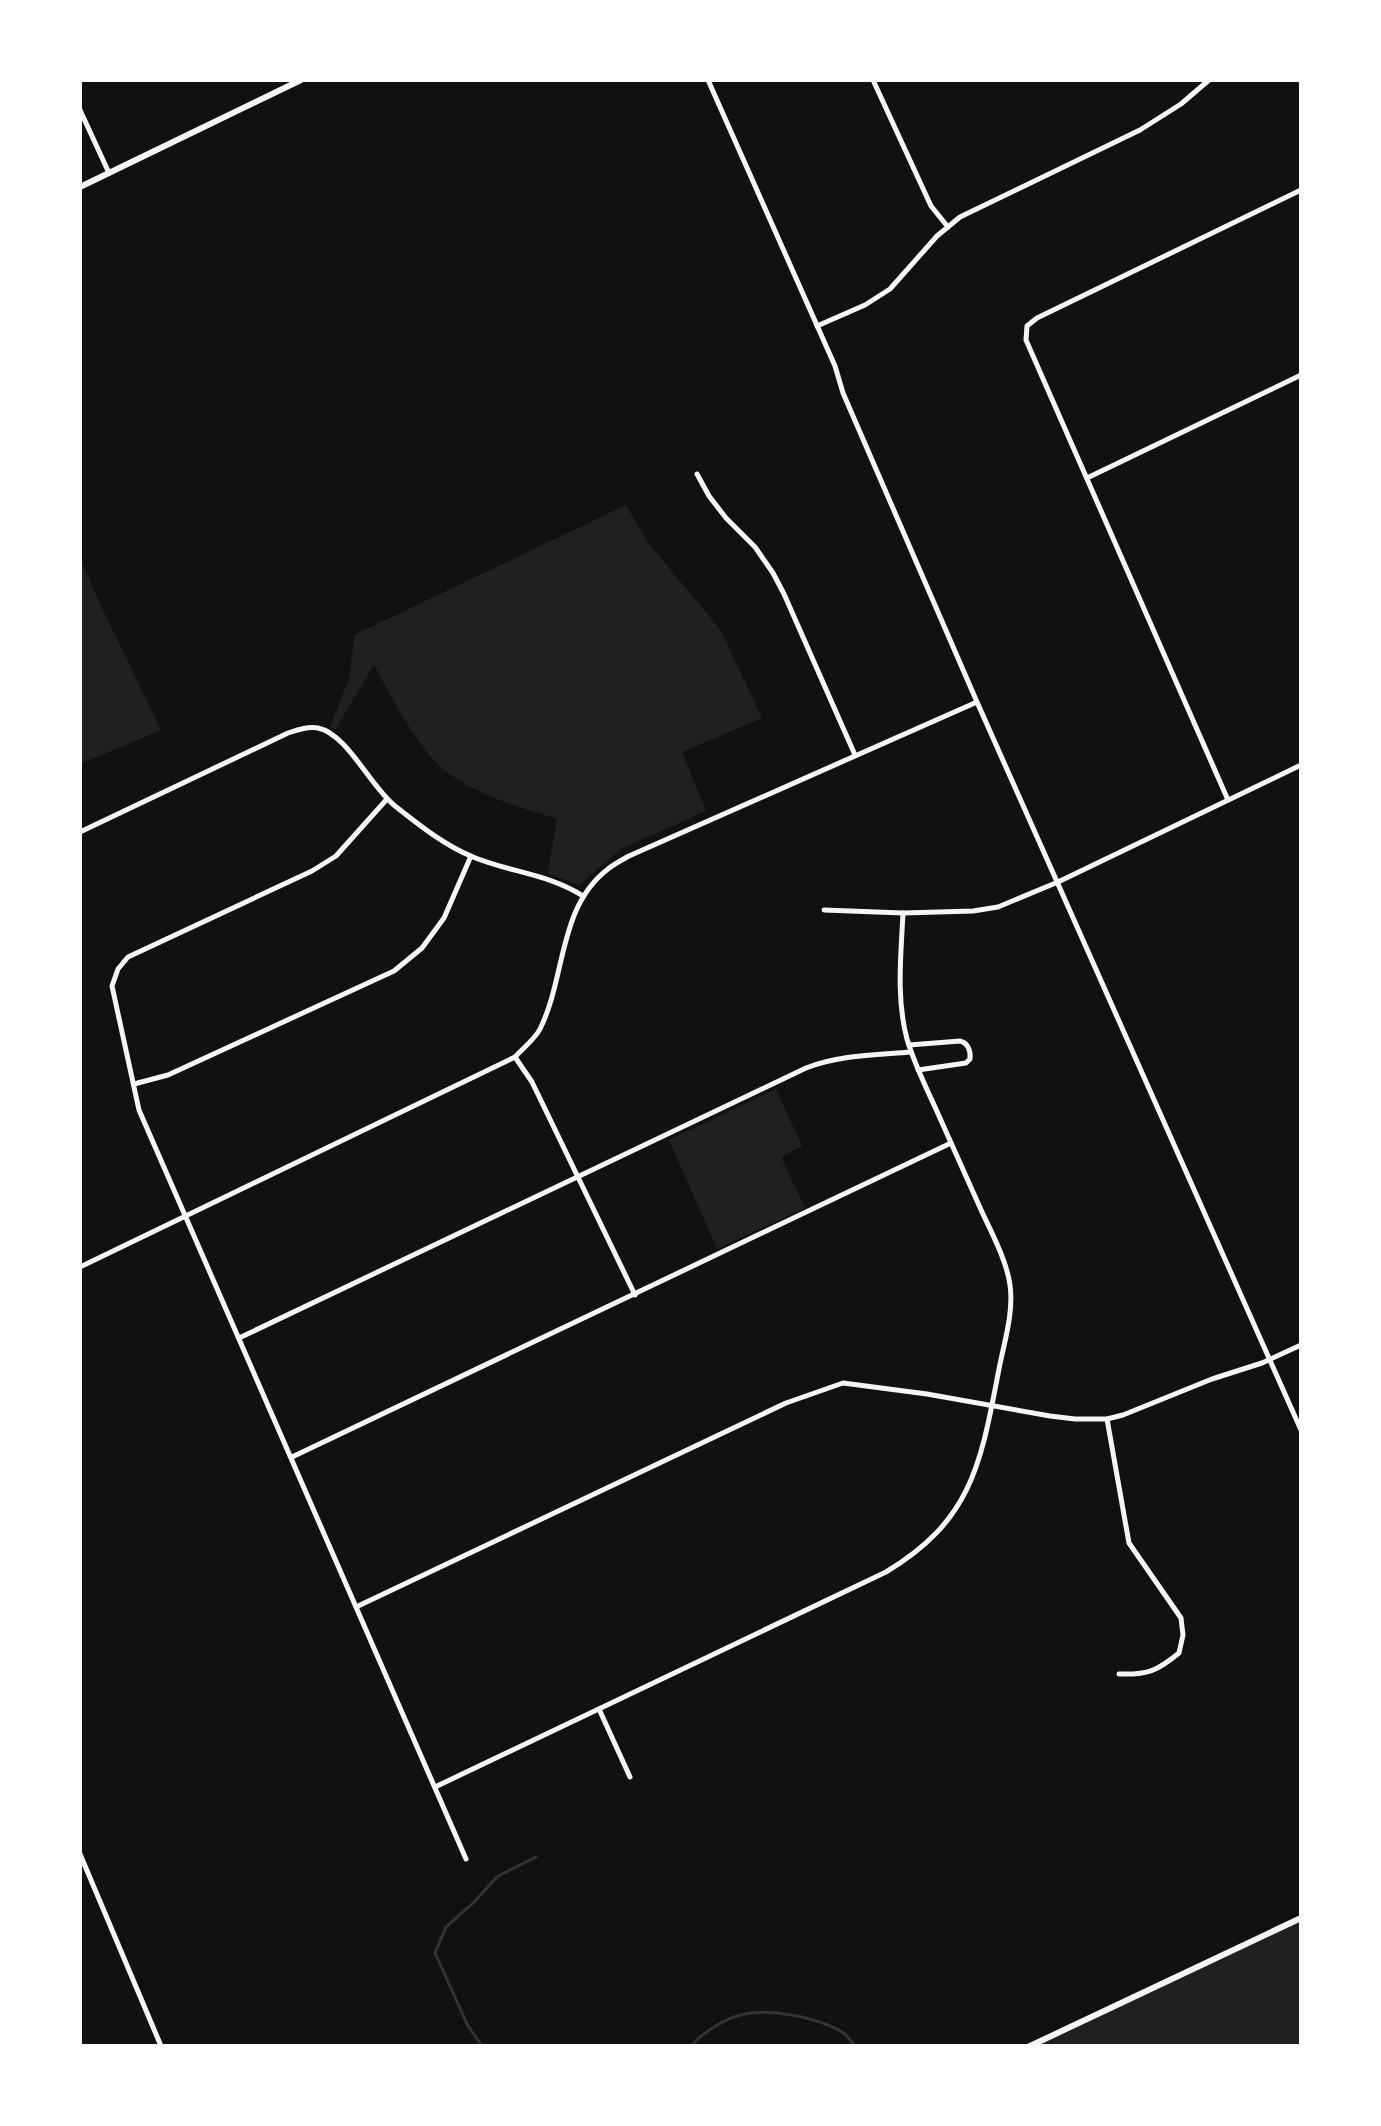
<svg xmlns="http://www.w3.org/2000/svg" width="1381" height="2126" font-family="'Varela Round',sans-serif">
<rect width="100%" height="100%" fill="#111"/>
<g fill="#202020">
<path d="M626,505L649,544L720,629L762,718L682,752L706,811L621,849L579,885L548,873L557,819C518,807 462,791 434,760C409,732 392,698 374,665L335,730L330,727L350,676L354,635Z"/>
<polygon points="80,558 102,608 161,730 80,764"/>
<polygon points="776,1089 802,1146 781,1157 805,1208 717,1249 669,1140"/>
<polygon points="1301,1920 1301,2046 1037,2046"/>
</g>
<g fill="none" stroke-linecap="round" stroke-linejoin="round">
<g stroke="#333" stroke-width="3">
<polyline points="482,2046 468,2026 435,1953 446,1927 473,1903 498,1876 536,1857"/>
<path d="M691,2046C703,2032 726,2018 744,2014C772,2008 819,2018 842,2032C847,2035 851,2041 855,2046"/>
</g>
<g stroke="#f5f5f5" stroke-width="5">
<polyline points="708,80 835,366 843,393 977,702 1301,1430"/>
<polyline points="873,80 931,206 948,227"/>
<polyline points="80,110 109,173"/>
<polyline points="817,326 865,305 890,289 937,236 960,217 1140,130 1181,104 1209,80"/>
<polyline points="697,474 709,496 726,518 755,547 773,573 784,594 855,755"/>
<polyline points="1087,478 1301,375"/>
<polyline points="387,799 336,856 312,871 128,957 118,969 112,986 139,1110 466,1859"/>
<polyline points="1228,800 1026,340 1027,326 1037,318 1301,190"/>
<path d="M80,832L288,733C297,730 308,726 318,728C347,734 370,786 395,806C419,825 444,845 473,857C509,872 549,874 583,896"/>
<polyline points="824,910 903,913 973,911 998,907 1058,882 1301,765"/>
<path d="M909,1045L960,1041C968,1043 971,1051 970,1059L966,1063L918,1070"/>
<polyline points="515,1057 532,1082 635,1295"/>
<polyline points="134,1084 168,1075 394,971 422,948 444,918 471,856"/>
<path d="M80,1267L515,1057C523,1048 535,1039 540,1029C566,977 558,907 608,869C614,864 622,860 629,856L977,702"/>
<path d="M239,1338L806,1068C839,1055 876,1055 911,1052"/>
<path d="M1107,1419L1129,1543L1181,1618L1183,1635L1179,1653C1157,1671 1148,1675 1119,1674"/>
<polyline points="292,1457 951,1143"/>
<polyline points="356,1607 786,1403 843,1383 927,1394 1050,1416 1075,1419 1107,1419 1123,1415 1212,1379 1262,1363 1301,1345"/>
<polyline points="599,1709 630,1777"/>
<path d="M435,1787L886,1572C973,1520 981,1462 999,1369C1004,1343 1014,1312 1010,1285C1007,1262 992,1233 982,1212C966,1177 951,1142 935,1107C925,1085 914,1063 907,1039C896,998 901,955 903,913"/>
<polyline points="80,1854 161,2046"/>
</g>
<g stroke="#f5f5f5" stroke-width="6">
<polyline points="80,187 301,80"/>
<polyline points="1030,2046 1301,1918"/>
</g>
</g>
<rect width="1381" height="2126" fill="none" stroke="#ffffff" stroke-width="164"/>
</svg>
